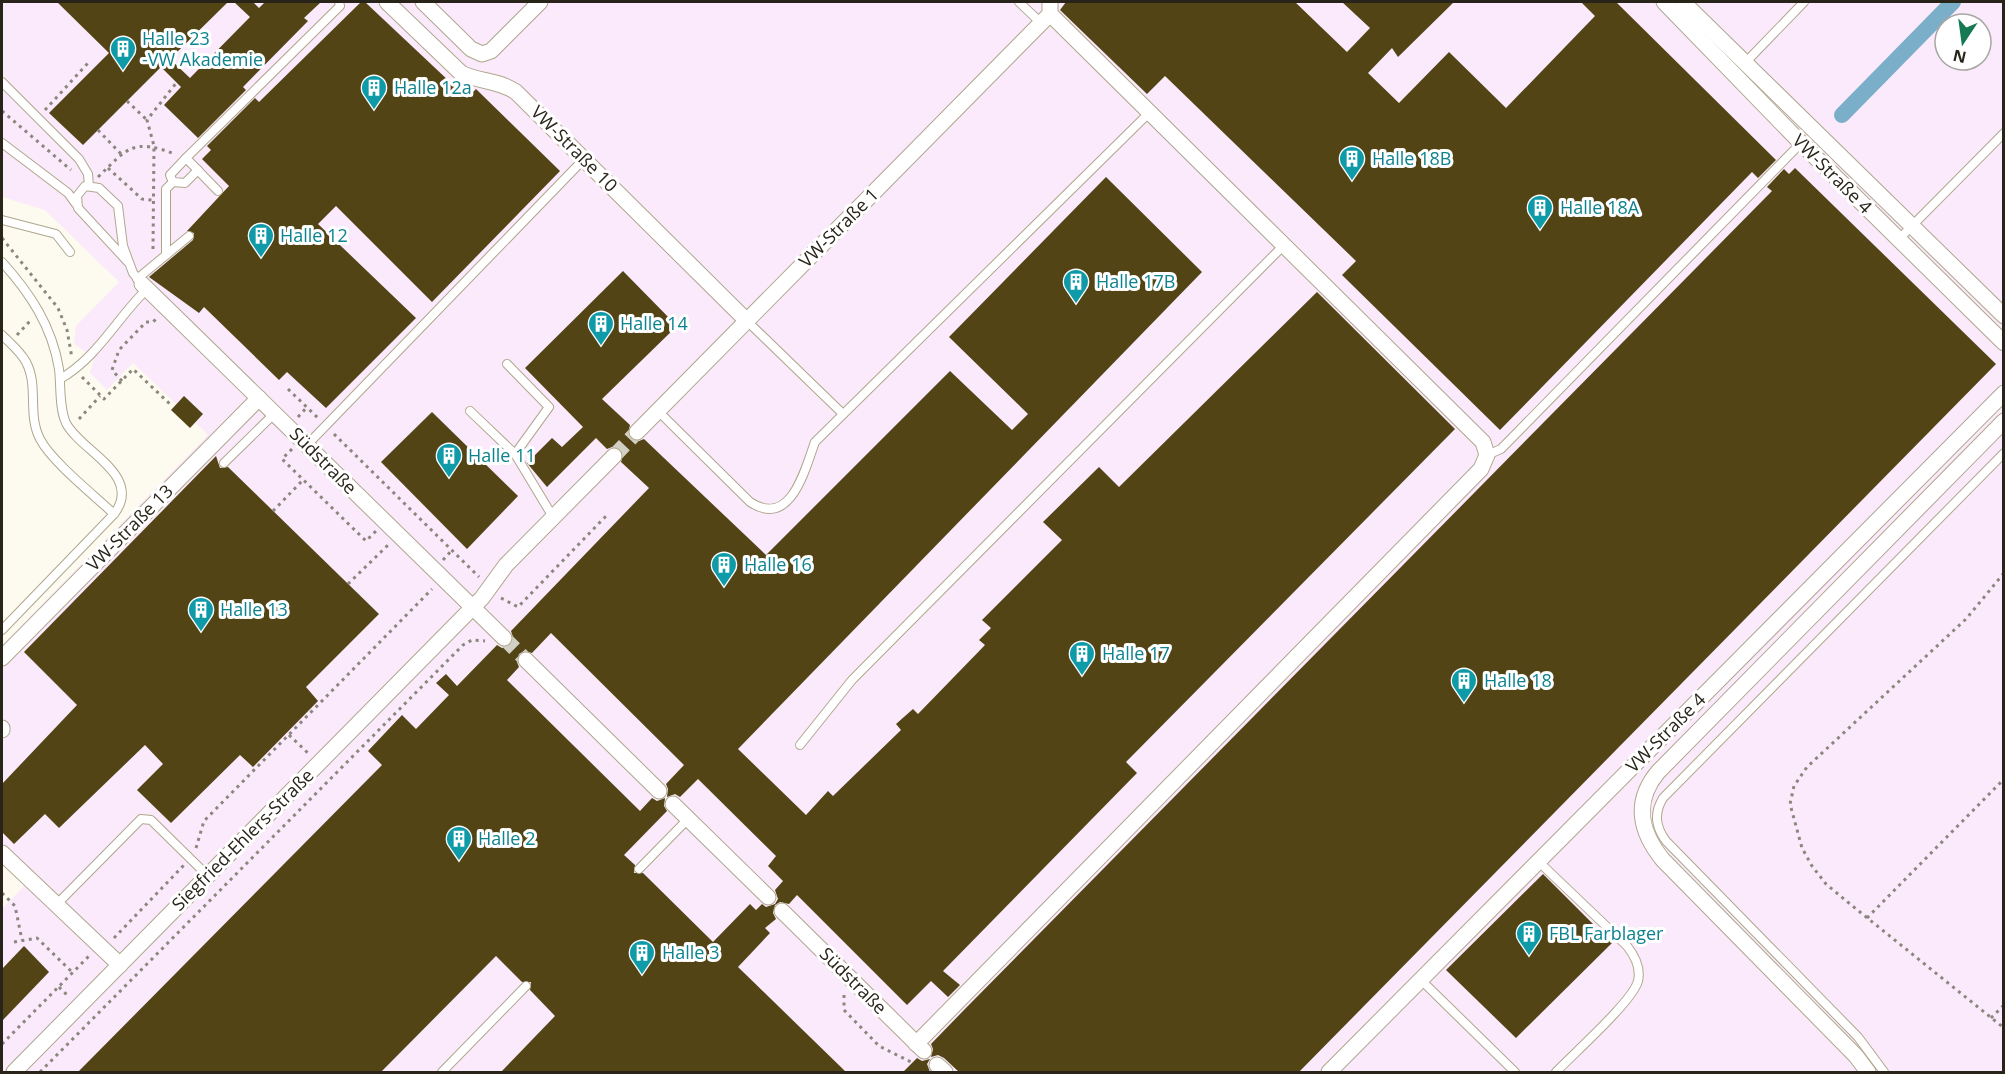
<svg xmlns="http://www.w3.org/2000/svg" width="2005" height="1074" font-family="'Open Sans',sans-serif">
<rect width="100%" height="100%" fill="#fdfaef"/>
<path fill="#faeafc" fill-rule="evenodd" d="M2,2H2003V1072H2V909L24,886L2,864V645L208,435L196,423L190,428L171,410L176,404L133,363L107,390L90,373L94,358L74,344L76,326L119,282L45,210L2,197ZM1945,24H1981V60H1945Z"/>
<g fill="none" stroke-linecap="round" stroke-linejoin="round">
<polyline stroke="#7baec9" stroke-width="16" points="1842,115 1953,2"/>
</g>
<g fill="#524415" fill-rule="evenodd">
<polygon points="57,2 228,2 170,59 190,78 250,17 234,2 253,2 259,8 265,2 321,2 304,18 308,21 243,87 246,90 198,138 164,105 181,87 161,67 83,145 49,113 109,53"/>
<polygon points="361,2 365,2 467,98 476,89 560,171 432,302 336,206 318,224 416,318 326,408 287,372 279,380 204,307 199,313 149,277 193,240 194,233 187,231 229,186 202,159 211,150 207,146 255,98 259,102"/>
<polygon points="1066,2 1295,2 1347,52 1370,28 1342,2 1454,2 1398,57 1392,48 1368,73 1399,103 1449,52 1506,108 1595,16 1581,2 1616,2 1776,160 1758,178 1752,172 1500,430 1342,275 1356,261 1165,76 1147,94 1060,10"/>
<polygon points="1795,168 1996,364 1299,1072 959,1072 944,1058 938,1055 931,1057 933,1049 931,1044 963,1011 1772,191 1767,187 1784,169 1789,174"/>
<path d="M1106,177L1202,272L738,749L806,815L828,791L833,796L901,730L896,724L913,709L918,714L985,645L979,640L991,628L982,620L1062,540L1043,522L1099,467L1119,487L1317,292L1455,429L1126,762L1137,773L943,971L960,985L948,997L931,981L907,1005L797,895L789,904L780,902L775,905L773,913L776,919L765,928L770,933L738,967L846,1072H501L555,1016L530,990L531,982H522L496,956L381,1072H78L382,765L368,751L402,715L416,729L449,695L436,683L446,674L457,686L497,645L502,648L511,645L514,640L511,631L649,488L621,462L623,454L620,449L612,447L607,449L596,438L547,487L527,463L552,438L562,447L583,427L525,368L623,271L677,326L602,399L630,425L628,434L631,439L639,441L644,439L766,555L950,371L1012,430L1028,414L949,337ZM551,633L684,765L666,784L668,789L667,797L675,794L680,797L698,779L776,856L768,866L783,881L775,890L778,899L775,904L766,907L762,904L756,910L750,904L713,942L643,873H634L635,865L624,855L667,811L664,806L665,798L657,801L652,798L640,811L507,680L519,667L517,662L519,654L524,651L532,653Z"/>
<polygon points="184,396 203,414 190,428 171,410"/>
<polygon points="432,412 518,496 467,549 381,462"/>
<polygon points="216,456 220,468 228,467 379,614 306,687 318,701 253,767 240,755 171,823 137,790 163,764 145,745 59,828 45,814 14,844 2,832 2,784 77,705 24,652"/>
<polygon points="1543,874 1612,943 1516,1038 1446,970"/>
<polygon points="24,946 49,972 2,1021 2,969"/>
<polygon points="917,1058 922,1061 930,1059 927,1064 930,1072 903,1072"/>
</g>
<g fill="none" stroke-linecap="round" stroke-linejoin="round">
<g stroke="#d2cfc4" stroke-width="15" stroke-dasharray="15 8" stroke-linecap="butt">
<polyline points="614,456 637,432"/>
<polyline points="504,638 526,660"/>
</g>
<defs>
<g id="lane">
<polyline points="1019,2 1041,23"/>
<polyline points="1746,62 1804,2"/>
<polyline points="2,82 79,159 88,174 89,186"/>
<polyline points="2,143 68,193 76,204"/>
<polyline points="186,158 170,175 173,182 185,183 198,170"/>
<polyline points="218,191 186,158 340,6 339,2"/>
<polyline points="2,220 56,234 70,252"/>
<polyline points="1898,240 2004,133"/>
<polyline points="166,254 166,189 173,182"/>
<polyline points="127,261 78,208 77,196 85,186 99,188 118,206 123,246 133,273 142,284"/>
<path d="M2,262C30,293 52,326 59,369C61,385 59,408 66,423C80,451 144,475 114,514L2,630"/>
<polyline points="137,279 189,236"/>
<polyline points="747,321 843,414"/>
<path d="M2,335C10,343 21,352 26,362C39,386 27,414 40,439C52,462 94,495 114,514"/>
<polyline points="507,364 549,407 515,454"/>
<path d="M60,379C98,357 117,318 147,289"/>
<polyline points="470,411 515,454 553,517"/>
<path d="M658,411L750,502C791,529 805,469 815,442L1149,113"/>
<polyline points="307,445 584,159"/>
<polyline points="1487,455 1501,449 1801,143"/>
<polyline points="224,463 275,413"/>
<polyline points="800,745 852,680 1284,245"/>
<path d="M1539,862L1627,946C1635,956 1641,968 1638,981C1633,1001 1573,1054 1556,1072"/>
<polyline points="639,869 688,819"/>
<polyline points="56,905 141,819 151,820 208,876"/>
<polyline points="1421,980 1515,1072"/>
<polyline points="442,1072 526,986"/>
<path d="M1884,1072L1858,1037L1666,841C1655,826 1654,813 1663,798L2004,453"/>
</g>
<g id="street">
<path d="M387,2L461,73C479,82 499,80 516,92L747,321"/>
<polyline points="423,2 471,49 482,54 491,51 540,2"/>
<polyline points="1664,2 1801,143 2004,343"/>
<polyline points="1683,2 2004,316"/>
<polyline points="142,284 504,638"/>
<polyline points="637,432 1050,14 1050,2"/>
<polyline points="2,658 259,398"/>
<polyline points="526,660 659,791"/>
<polyline points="2,728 2,730"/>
<polyline points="673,804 768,897"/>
<polyline points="2,853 120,965"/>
<polyline points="782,911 924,1051"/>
<polyline points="916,1044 1481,469 1487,455 1483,442 1050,14"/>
<polyline points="937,1065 945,1072"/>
<polyline points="14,1072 482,598 506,565 614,456"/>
<polyline points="1329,1072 2004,393"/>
<path d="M1868,1072L1856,1056L1663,860C1640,832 1633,802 1658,772L2004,421"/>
</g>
</defs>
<use href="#lane" stroke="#afa78c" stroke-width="10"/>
<use href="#street" stroke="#afa78c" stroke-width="17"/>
<g stroke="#8b877d" stroke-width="3" stroke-dasharray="3 4.5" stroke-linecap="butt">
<polyline points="127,101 147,120"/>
<polyline points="45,110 88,63"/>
<polyline points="2,111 71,170"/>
<polyline points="98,130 121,154"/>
<polyline points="108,168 142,199 152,200"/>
<path d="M98,177C128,148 132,138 175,154"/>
<polyline points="2,238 58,308 67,330 72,358"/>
<polyline points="153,249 154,146 147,120 177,82"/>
<polyline points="17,335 31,320"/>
<polyline points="82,377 104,399 133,369 172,406"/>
<polyline points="122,381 112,370 119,350 146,322 153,322 158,317"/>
<polyline points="288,389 319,419"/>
<polyline points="298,417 307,407"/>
<polyline points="79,419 100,396"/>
<polyline points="334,434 479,577"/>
<polyline points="292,449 282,459 366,541 376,531"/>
<polyline points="273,511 303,480"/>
<polyline points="443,560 452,550"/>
<polyline points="2004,573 1966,619 1807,767 1794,786 1790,804 1802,848 1812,866 1826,884 1850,904 2004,1028"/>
<polyline points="348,584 388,545"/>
<polyline points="501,598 518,607 608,514"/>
<polyline points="289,735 309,754"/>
<polyline points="196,848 204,821 432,589"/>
<polyline points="2,893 15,906 22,940"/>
<polyline points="1867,918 2004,779"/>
<polyline points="114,938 184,865"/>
<polyline points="14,942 37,938 72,972"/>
<polyline points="59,987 69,997"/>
<polyline points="844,995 844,1010 879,1046 911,1062"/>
<polyline points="1991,1018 2004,1005"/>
<polyline points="2,1044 89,956"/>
<polyline points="40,1072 463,645 472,640 485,641"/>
</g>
<use href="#lane" stroke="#fff" stroke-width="8"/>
<use href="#street" stroke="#fff" stroke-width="15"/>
</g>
<defs>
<symbol id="building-pin" viewBox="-11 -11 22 30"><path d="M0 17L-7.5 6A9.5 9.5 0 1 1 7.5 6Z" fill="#0f9aa8" stroke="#fff"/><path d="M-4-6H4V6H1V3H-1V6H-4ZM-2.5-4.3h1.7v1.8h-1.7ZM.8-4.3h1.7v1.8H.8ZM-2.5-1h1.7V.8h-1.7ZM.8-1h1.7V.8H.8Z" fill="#fff"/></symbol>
</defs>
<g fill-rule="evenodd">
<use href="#building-pin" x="108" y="34" width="30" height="40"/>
<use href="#building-pin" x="359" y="73" width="30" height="40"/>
<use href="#building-pin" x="1337" y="144" width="30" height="40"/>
<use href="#building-pin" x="1525" y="193" width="30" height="40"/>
<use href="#building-pin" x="246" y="221" width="30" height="40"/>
<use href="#building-pin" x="1061" y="267" width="30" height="40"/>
<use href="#building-pin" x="586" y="309" width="30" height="40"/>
<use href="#building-pin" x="434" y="441" width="30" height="40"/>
<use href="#building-pin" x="709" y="550" width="30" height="40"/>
<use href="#building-pin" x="186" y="595" width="30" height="40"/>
<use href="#building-pin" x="1067" y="639" width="30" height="40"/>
<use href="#building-pin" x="1449" y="666" width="30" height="40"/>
<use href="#building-pin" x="444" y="824" width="30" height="40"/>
<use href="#building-pin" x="1514" y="919" width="30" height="40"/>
<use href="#building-pin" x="627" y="938" width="30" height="40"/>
</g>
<g text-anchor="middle" stroke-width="6" stroke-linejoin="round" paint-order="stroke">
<g font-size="18" fill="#0d838f" stroke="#fff" text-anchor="start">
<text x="142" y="45">Halle 23<tspan x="142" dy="21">-VW Akademie</tspan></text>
<text x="394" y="94">Halle 12a</text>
<text x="1372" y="165">Halle 18B</text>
<text x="1560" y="214">Halle 18A</text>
<text x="280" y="242">Halle 12</text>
<text x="1096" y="288">Halle 17B</text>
<text x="620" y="330">Halle 14</text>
<text x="468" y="462">Halle 11</text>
<text x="744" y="571">Halle 16</text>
<text x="220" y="616">Halle 13</text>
<text x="1102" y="660">Halle 17</text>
<text x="1484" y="687">Halle 18</text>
<text x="478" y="845">Halle 2</text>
<text x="1549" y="940">FBL Farblager</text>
<text x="662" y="959">Halle 3</text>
</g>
<g font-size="18" fill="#28241a" stroke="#fff">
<text transform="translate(574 149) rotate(45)" y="6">VW-Straße 10</text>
<text transform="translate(1832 174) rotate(45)" y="6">VW-Straße 4</text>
<text transform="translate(839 228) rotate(-45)" y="6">VW-Straße 1</text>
<text transform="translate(323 461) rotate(45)" y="6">Südstraße</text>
<text transform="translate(130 528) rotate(-45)" y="6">VW-Straße 13</text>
<text transform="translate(1666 733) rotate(-45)" y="6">VW-Straße 4</text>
<text transform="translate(243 840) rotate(-45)" y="6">Siegfried-Ehlers-Straße</text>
<text transform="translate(853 981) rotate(45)" y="6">Südstraße</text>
</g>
</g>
<rect width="2005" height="1074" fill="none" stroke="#28241a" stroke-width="6"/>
<g transform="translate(1963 42) rotate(193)"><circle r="28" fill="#ffffff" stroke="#a9a7a3" stroke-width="1.5"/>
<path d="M0-4.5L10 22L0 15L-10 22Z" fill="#157a52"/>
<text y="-9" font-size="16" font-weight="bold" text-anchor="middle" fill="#28241a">N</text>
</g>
</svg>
